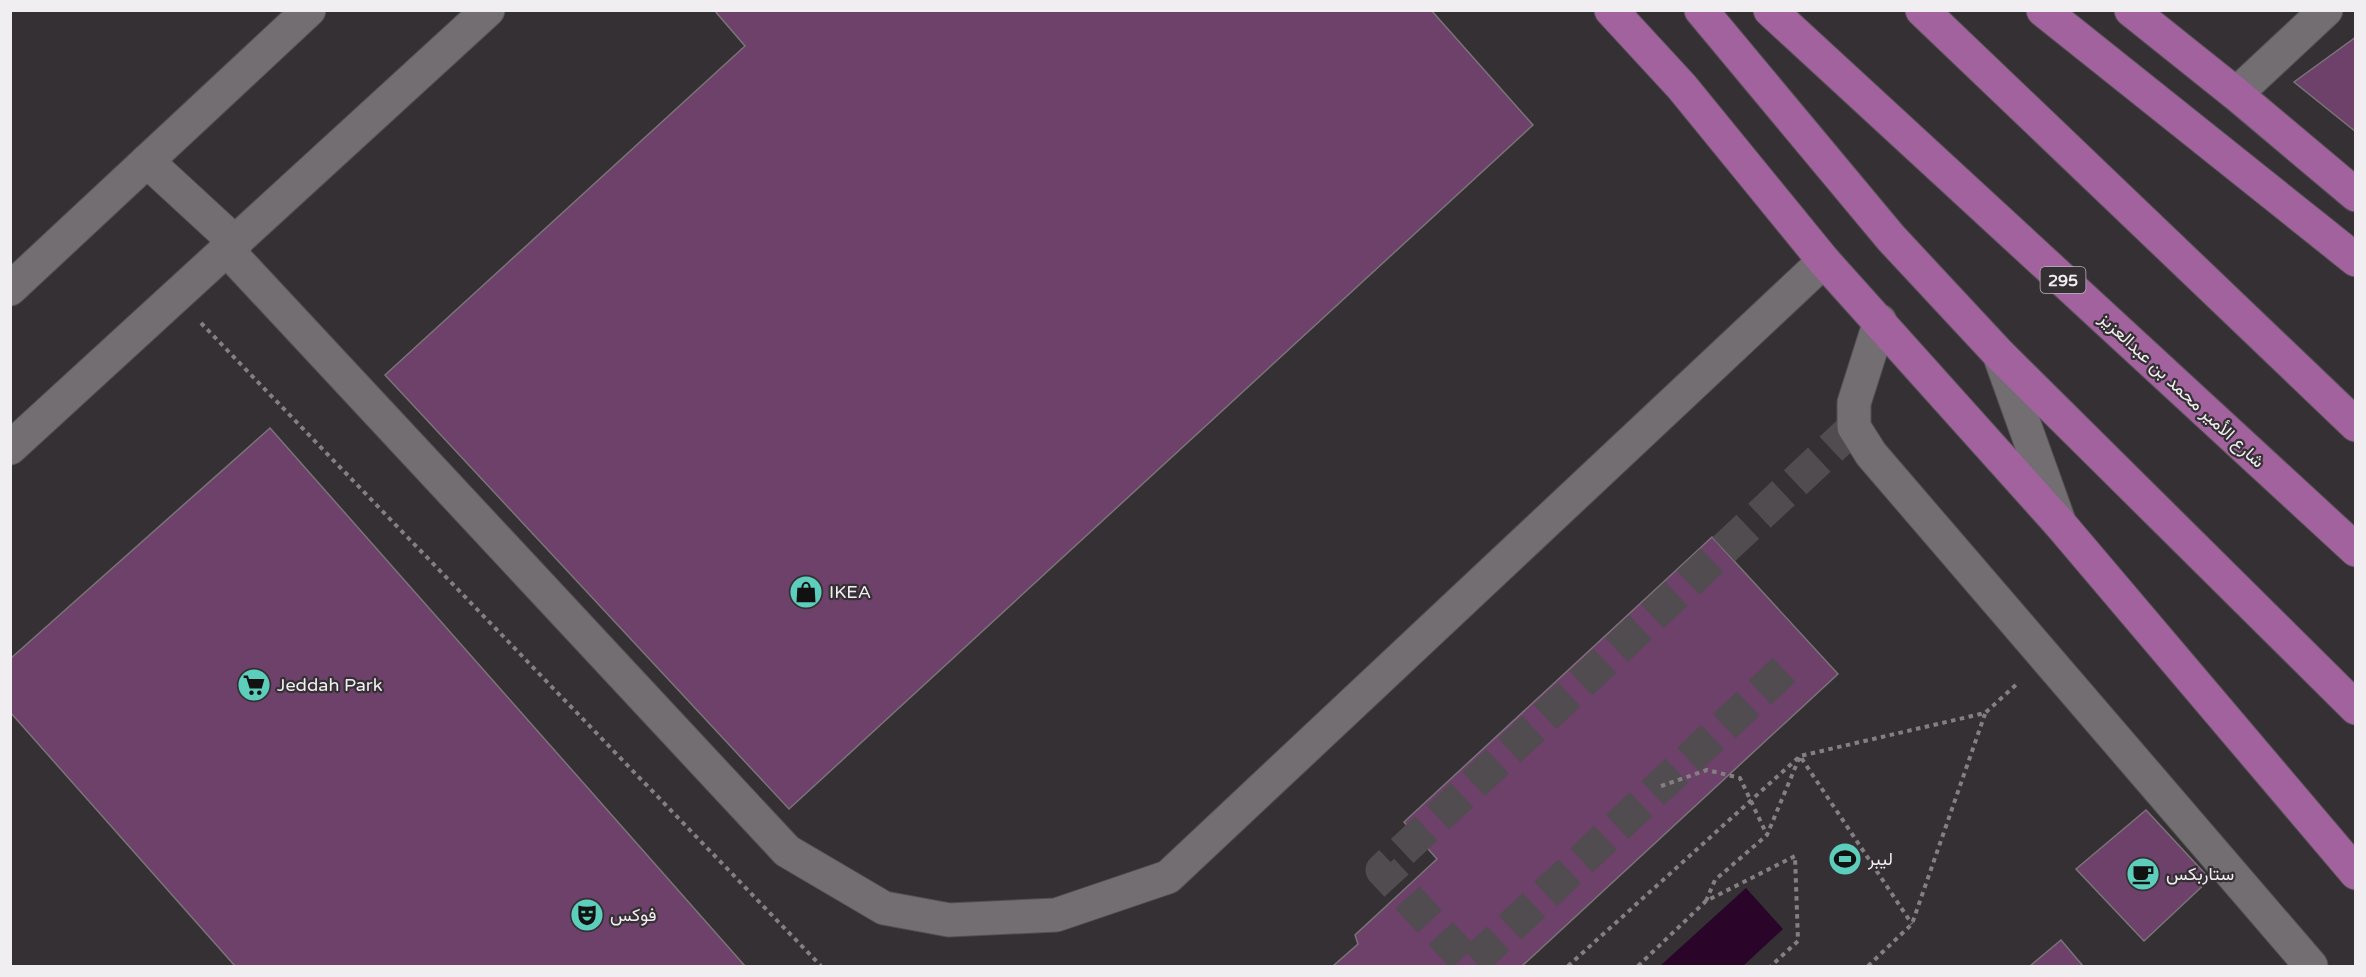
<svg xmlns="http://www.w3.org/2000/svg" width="2366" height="977" font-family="'Varela Round',Vazirmatn,sans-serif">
<rect width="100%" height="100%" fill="#353034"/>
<polygon fill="#2b0429" points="1746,888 1783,929 1743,966 1660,966"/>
<g fill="#6d4169" stroke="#7a7479" stroke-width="1.5">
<polygon points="714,10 1431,10 1533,125 789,809 385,375 745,46"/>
<polygon points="2356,37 2356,132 2294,82"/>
<polygon points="270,428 745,966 235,966 10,712 10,659"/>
<polygon points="1712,537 1838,674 1522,966 1333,966 1358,944 1355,935 1437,859 1404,822"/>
<polygon points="2146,810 2210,879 2144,941 2076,869"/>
<polygon points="2061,940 2083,966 2030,966"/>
</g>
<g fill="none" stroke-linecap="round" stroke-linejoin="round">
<polyline stroke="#514c50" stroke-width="33" stroke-dasharray="33 16" stroke-linecap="butt" points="1784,670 1470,965 1382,870 1854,427"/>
<defs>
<g id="minor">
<polyline points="2236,94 2326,10"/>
<polyline points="147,161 236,243"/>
<polyline points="228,251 787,851 884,908 949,920 1056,915 1168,877 1824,261"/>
<polyline points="10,289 309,10"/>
<polyline points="1880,321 1854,403 1854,427 1871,454 2311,966"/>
<polyline points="1999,354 2060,524"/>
<polyline points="10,448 488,10"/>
</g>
<g id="major">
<polyline points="1611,10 1682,87 1824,261 2060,524 2356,873"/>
<polyline points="1701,10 1891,238 1999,354 2356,708"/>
<polyline points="1770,10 2356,550"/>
<polyline points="1922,10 2356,425"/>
<polyline points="2043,10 2356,260"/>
<polyline points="2131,10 2236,94 2356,195"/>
</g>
</defs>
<use href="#minor" stroke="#535053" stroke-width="35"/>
<use href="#major" stroke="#535053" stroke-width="35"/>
<g stroke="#837f82" stroke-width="4" stroke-dasharray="4.5 4.5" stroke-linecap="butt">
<polyline points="201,323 821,966"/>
<polyline points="1661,786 1707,770 1740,778 1767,835"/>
<polyline points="1706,901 1715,880 1767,835 1800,756 1912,924"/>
<polyline points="1568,966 1800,756 1985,713 2018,683"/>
<polyline points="1638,966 1706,901 1795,856 1798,941 1771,966"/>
<polyline points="1868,966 1912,924 1985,714"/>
</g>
<use href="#minor" stroke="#736e72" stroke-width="33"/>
<use href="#major" stroke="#a2629d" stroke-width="33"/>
</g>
<defs>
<symbol id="shop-disc" viewBox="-11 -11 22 22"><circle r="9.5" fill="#5ccebb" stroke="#353034"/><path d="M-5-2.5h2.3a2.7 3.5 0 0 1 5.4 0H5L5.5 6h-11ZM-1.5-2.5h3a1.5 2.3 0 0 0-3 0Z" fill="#111"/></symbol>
<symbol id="supermarket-disc" viewBox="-11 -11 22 22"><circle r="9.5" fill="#5ccebb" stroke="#353034"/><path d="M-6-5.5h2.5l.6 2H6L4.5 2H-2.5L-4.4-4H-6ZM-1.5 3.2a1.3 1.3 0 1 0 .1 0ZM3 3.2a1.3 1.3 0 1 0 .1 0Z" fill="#111"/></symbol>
<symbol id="stadium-disc" viewBox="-11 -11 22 22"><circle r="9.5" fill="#5ccebb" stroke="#353034"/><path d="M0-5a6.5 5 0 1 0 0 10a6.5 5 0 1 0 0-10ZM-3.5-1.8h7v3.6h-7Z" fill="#111"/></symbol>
<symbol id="cafe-disc" viewBox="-11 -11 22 22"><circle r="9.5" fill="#5ccebb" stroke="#353034"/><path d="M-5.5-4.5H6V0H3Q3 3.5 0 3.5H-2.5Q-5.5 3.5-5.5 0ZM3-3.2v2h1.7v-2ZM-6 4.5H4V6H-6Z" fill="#111"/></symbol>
<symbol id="theatre-disc" viewBox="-11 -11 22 22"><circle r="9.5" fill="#5ccebb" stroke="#353034"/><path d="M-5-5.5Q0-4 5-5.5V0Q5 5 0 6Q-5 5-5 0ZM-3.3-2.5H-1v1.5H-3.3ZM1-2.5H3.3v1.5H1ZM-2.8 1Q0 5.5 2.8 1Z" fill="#111"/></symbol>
</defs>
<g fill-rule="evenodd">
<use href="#shop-disc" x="787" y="573" width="38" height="38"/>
<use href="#supermarket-disc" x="235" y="666" width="38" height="38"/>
<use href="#stadium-disc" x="1826" y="840" width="38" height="38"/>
<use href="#cafe-disc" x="2124" y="855" width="38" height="38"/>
<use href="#theatre-disc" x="568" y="896" width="38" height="38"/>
</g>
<g text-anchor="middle" stroke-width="4.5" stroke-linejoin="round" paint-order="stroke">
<rect fill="#353034" stroke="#b9b5b8" stroke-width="1.5" x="2040.5" y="267" width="45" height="26" rx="4.5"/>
<g font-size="16" font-weight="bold" fill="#f1eef1">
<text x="2063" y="286">295</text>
</g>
<g font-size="18" fill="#f1eef1" stroke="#353034">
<text transform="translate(2182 390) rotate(43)" y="6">شارع الأمير محمد بن عبدالعزيز</text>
</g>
<g font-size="18" fill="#f1eef1" stroke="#353034" text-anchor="start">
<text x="829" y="598">IKEA</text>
<text x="277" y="691">Jeddah Park</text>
<text x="1868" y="865">ليبر</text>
<text x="2166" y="880">ستاربكس</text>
<text x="610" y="921">فوكس</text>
</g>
</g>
<rect width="2366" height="977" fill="none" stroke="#f1eef1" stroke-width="24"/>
</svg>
